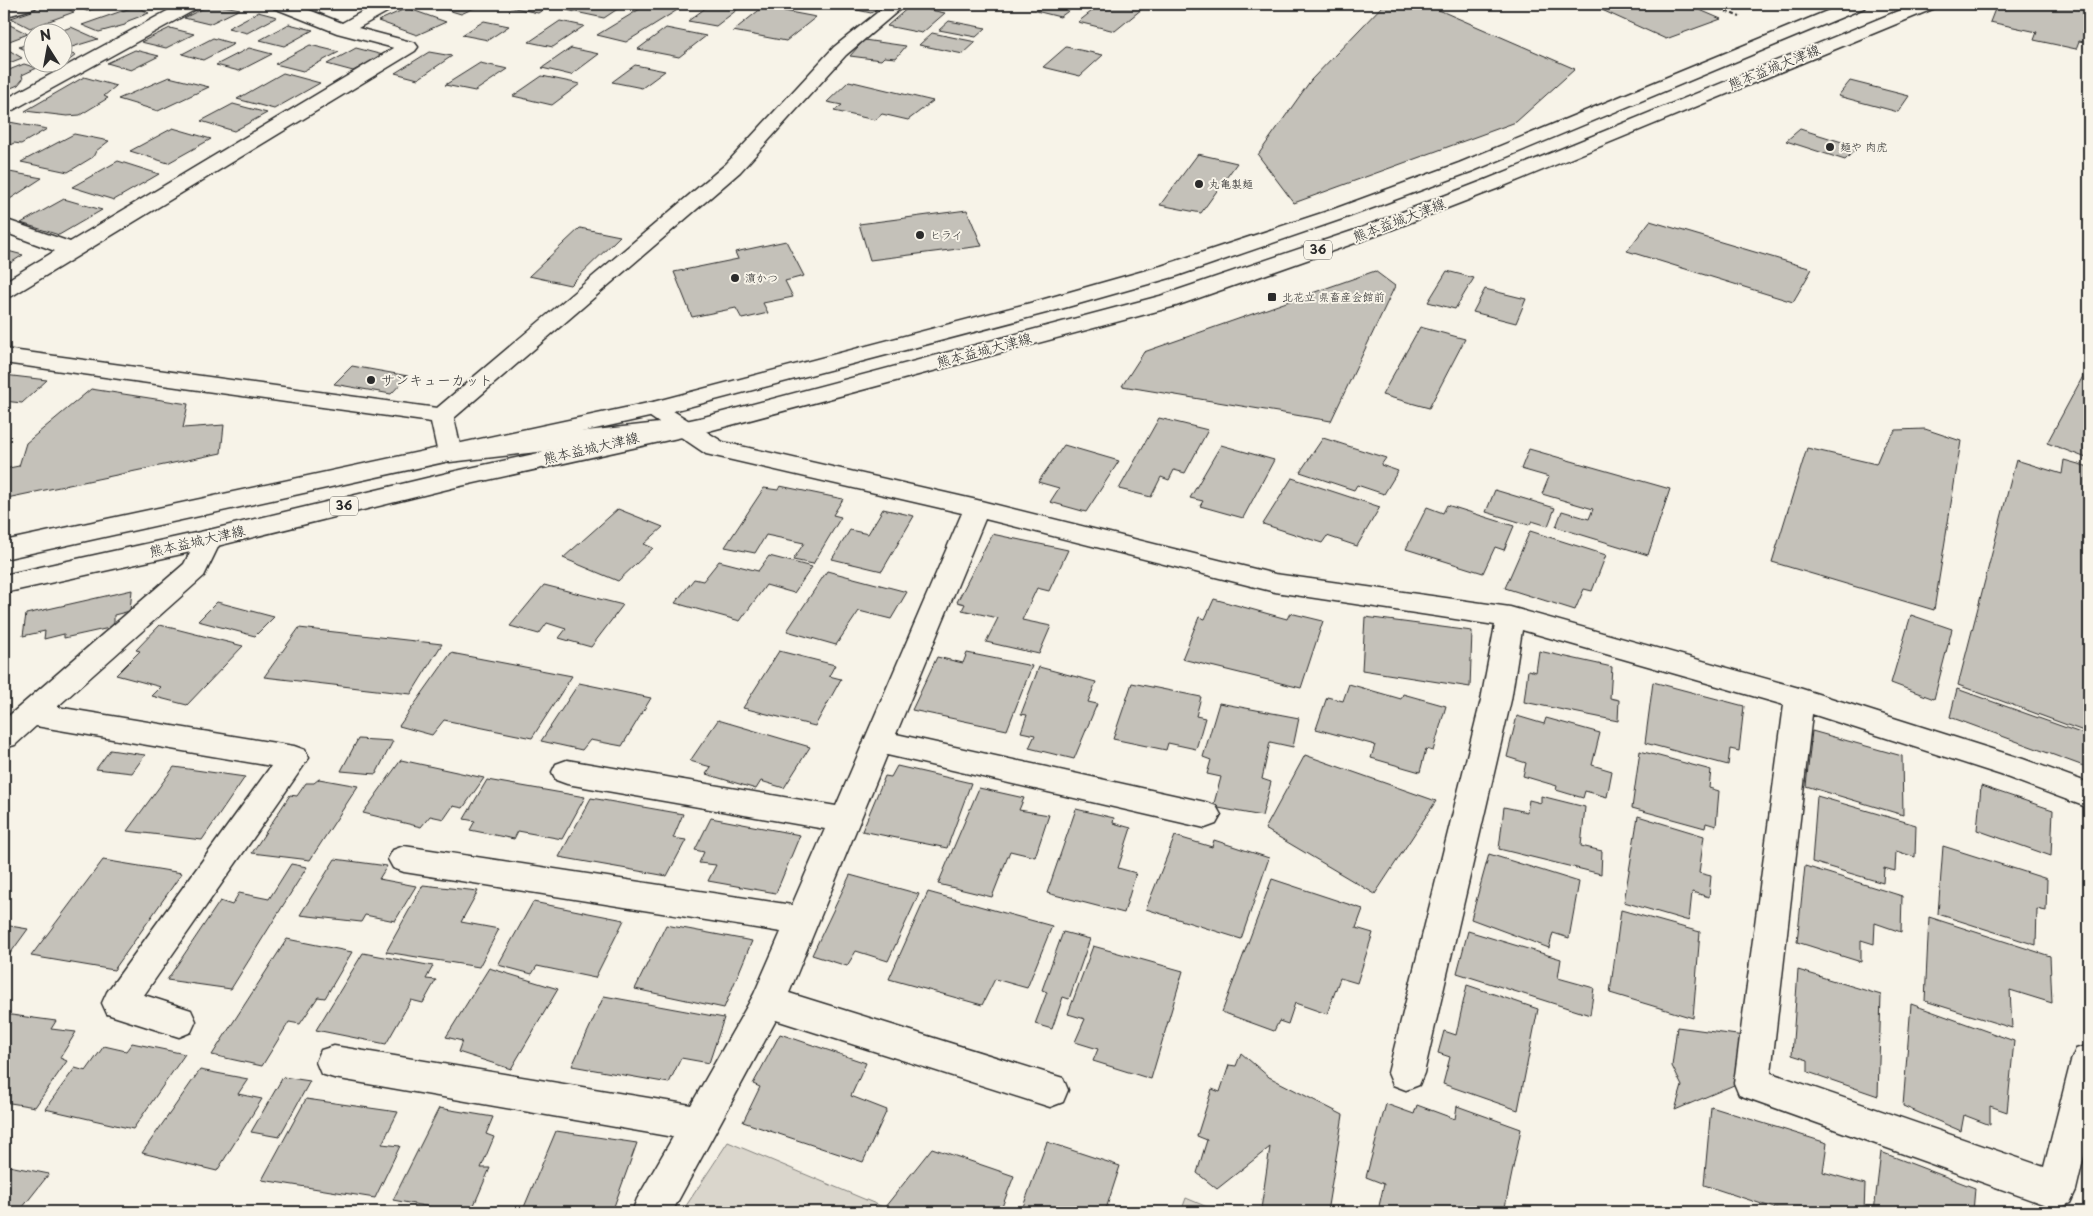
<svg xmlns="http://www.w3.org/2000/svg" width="2093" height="1216" font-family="'Playpen Sans','Klee One',sans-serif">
<rect width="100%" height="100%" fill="#f7f3e8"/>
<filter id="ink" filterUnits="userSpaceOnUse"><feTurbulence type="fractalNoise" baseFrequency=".02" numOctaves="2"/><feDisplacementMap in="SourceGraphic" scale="10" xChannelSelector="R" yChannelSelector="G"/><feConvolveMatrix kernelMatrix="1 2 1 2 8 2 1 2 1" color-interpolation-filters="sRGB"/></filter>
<g filter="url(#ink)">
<g fill="#dad6cc" stroke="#82807c">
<polygon points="728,1142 895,1212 682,1212"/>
<polygon points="1186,1198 1219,1212 1181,1212"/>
</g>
<g fill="#c4c1b9" stroke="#2b2b2b">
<polygon points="44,4 51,7 59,5 74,12 30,28 11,18 32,11 29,9"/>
<polygon points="71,4 108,4 87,11"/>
<polygon points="212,4 240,9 209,24 184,18"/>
<polygon points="428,4 483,4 461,14"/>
<polygon points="516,4 552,4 538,13 510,7"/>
<polygon points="576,4 625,4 604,18 566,10"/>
<polygon points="648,4 687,4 626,42 597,35"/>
<polygon points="711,4 731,4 742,6 716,26 688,21"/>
<polygon points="830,4 884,4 871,13"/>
<polygon points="1045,4 1078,4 1060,17 1036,11"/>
<polygon points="1101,4 1148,4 1115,31 1078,22"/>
<polygon points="1384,4 1425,4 1575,69 1516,122 1294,203 1258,155 1311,80"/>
<polygon points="1620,4 1686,4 1721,19 1666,39 1602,10"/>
<polygon points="1997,4 2089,4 2089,43 2079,41 2076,49 2034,40 2037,32 1990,22"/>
<polygon points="136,6 149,13 128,21 125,25 99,32 82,25"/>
<polygon points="910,6 945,13 922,33 887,26"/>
<polygon points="763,7 816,17 786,41 733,31"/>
<polygon points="407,8 446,22 417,35 378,21"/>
<polygon points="258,12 277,17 247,33 228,28"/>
<polygon points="484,21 509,26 488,40 462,35"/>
<polygon points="560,21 584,26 553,47 529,42"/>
<polygon points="949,21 986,28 976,37 939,30"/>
<polygon points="4,22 28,34 4,43"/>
<polygon points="289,24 313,30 284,46 260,40"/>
<polygon points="71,27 98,39 62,50 62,32 58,32"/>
<polygon points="170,28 194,34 166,48 141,42"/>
<polygon points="666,28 706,36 679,57 638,49"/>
<polygon points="932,33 976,42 963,54 919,45"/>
<polygon points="213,38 234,44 203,60 182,54"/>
<polygon points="864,40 906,46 896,58 884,57 881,60 850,56"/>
<polygon points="32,42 32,53 19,47"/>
<polygon points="310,45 339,52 303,71 275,64"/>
<polygon points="1066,47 1103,55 1080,76 1043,67"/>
<polygon points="249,48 272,54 239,71 216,65"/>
<polygon points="356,48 383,55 353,71 327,64"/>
<polygon points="571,48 599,54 571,75 542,68"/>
<polygon points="7,49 22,58 4,65 4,51"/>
<polygon points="135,50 159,56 131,70 107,63"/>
<polygon points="429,52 452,56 418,79 395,73"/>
<polygon points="66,53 76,55 62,66 54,62 62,62 62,54"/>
<polygon points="480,63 508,69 475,91 445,85"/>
<polygon points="24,64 37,68 22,75 23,79 18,85 4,91 4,72"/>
<polygon points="635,65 665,71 642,88 612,82"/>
<polygon points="283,73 320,83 274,109 237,99"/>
<polygon points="542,76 580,84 552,105 513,96"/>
<polygon points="84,77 116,86 104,96 108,98 80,115 67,116 25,111"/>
<polygon points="169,77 209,87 158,111 118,99"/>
<polygon points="849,81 933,101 908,120 882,114 875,120 834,111 842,105 827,102"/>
<polygon points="1850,81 1909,96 1898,112 1838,96"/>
<polygon points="233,104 267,113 234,131 201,121"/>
<polygon points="4,121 47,129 21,144 14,143 4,148"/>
<polygon points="173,128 211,139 168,163 130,151"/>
<polygon points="1800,129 1858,147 1845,160 1786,141"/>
<polygon points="74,134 109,141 96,151 93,157 68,172 21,162"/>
<polygon points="1198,154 1237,163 1201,213 1160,205"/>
<polygon points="118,161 159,174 114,200 72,187"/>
<polygon points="4,171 42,178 10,199 4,198"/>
<polygon points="64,199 102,210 59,235 21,223"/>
<polygon points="967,210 982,246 870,260 859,224"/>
<polygon points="1650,221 1812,269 1793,302 1627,251"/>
<polygon points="580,228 620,236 570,285 529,276"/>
<polygon points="786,241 804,276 785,281 793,297 763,303 768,313 742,319 736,308 692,317 674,272 738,259 735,252"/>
<polygon points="4,250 23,255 4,267"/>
<polygon points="1375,271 1395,286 1331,421 1122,386 1144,352"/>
<polygon points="1447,271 1474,278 1455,309 1428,302"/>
<polygon points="1485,289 1526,299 1516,323 1473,312"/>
<polygon points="1420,327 1465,339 1429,408 1382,395"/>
<polygon points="2089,365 2089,459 2047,443"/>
<polygon points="352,366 408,376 391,394 334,384"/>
<polygon points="4,375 47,380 22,403 4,401"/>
<polygon points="91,389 188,404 183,428 224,425 221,453 7,498 5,490 4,490 4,469 19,466 26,443"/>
<polygon points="1159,418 1208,430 1185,473 1174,470 1169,480 1161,477 1151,497 1119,489"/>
<polygon points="1925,429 1961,441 1934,610 1772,562 1807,448 1876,464 1884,445 1896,430"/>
<polygon points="1323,438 1386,458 1381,465 1398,471 1384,494 1357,485 1354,490 1300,472"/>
<polygon points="1064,445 1119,461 1086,512 1050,502 1059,488 1038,482"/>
<polygon points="1221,445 1274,460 1243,518 1200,506 1203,501 1190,498"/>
<polygon points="1529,449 1670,489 1648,555 1556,527 1562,511 1589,519 1593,509 1542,494 1549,477 1521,469"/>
<polygon points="2016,460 2062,474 2064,460 2089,467 2089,733 1958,685"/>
<polygon points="1292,478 1380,507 1357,546 1327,536 1322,543 1263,524"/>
<polygon points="780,486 843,499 833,515 841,517 813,564 793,560 804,543 766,535 755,553 725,547 764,488 778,490"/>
<polygon points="1495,490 1555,508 1548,526 1532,521 1529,525 1486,512"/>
<polygon points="1447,505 1514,526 1504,550 1495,547 1483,573 1406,549 1427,507 1443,513"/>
<polygon points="618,509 663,527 644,544 653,548 618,581 563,558"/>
<polygon points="883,509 914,516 882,571 832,559 850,530 868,534"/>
<polygon points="1530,531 1606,555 1592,591 1584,589 1575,610 1505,588"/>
<polygon points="992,534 1068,550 1049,591 1037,588 1022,620 1051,626 1039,654 986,642 998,618 962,610 965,604 957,602"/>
<polygon points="769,556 812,567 794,593 766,585 740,621 675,603 694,579 703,581 719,561 758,571"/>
<polygon points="827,571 907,592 891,619 859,611 836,645 787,631"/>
<polygon points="544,585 623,605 591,647 559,638 566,629 547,623 539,634 510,626"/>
<polygon points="132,590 130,611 114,615 114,627 64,638 64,634 44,639 45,631 23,636 26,614"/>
<polygon points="1214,599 1287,619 1290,613 1323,621 1301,688 1182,659 1199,617 1205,619"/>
<polygon points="217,602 274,617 255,636 198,621"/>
<polygon points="1911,615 1952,629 1934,699 1891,683"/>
<polygon points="1365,617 1472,631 1470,687 1362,670"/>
<polygon points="160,625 243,646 187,705 152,696 161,687 116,675 140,651 136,650"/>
<polygon points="299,628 442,644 411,694 264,677"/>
<polygon points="779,651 835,665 829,676 841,679 815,726 743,708"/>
<polygon points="1539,651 1612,667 1610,698 1619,700 1618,721 1524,702 1528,670 1536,672"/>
<polygon points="451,653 572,676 532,738 444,720 432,735 399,726"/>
<polygon points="967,653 1032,666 1007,730 912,710 937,657 963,663"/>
<polygon points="1039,667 1096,682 1088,702 1097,704 1074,759 1029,748 1035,735 1021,732 1027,715 1021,714"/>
<polygon points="1653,682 1744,706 1739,751 1730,749 1728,765 1645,743"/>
<polygon points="579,683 651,698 622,746 590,740 582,750 541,741"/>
<polygon points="1132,683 1201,697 1196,716 1205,718 1196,749 1168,743 1166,750 1113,739"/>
<polygon points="1349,684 1401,699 1403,694 1446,706 1433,751 1426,749 1420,772 1371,758 1375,745 1316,729 1327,697 1343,701"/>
<polygon points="1957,689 2089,736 2089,768 1950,717"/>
<polygon points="1219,703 1299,718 1293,747 1270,742 1262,779 1271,782 1262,816 1213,807 1221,777 1207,774 1211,760 1203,757"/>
<polygon points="1517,716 1544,724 1546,718 1600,733 1592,765 1612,771 1607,797 1585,791 1583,798 1556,790 1557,786 1523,776 1526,763 1507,757"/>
<polygon points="718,720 810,747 784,788 761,781 756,789 706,774 711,767 690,761"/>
<polygon points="1812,731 1902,756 1903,815 1806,786"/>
<polygon points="358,739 393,741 376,774 341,771"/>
<polygon points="110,750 145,755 132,773 96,769"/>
<polygon points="1640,751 1711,770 1709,788 1719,791 1716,826 1706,823 1705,828 1632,808"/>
<polygon points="1305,755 1436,801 1375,894 1265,829"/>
<polygon points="401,760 484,778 463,808 453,806 444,819 430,816 421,827 363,813"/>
<polygon points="897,766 971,783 947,848 862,831 885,776 891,777"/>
<polygon points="174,767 245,777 202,840 127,831"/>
<polygon points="319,779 358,786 310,860 252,853 290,795 297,796 306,783 314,783"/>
<polygon points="487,780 585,797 562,839 518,831 514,839 470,830 475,821 464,819"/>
<polygon points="1981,786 2053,810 2051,856 1977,830"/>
<polygon points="979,788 1024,798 1019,810 1049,815 1035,857 1010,851 992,897 938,884"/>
<polygon points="1541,796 1585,807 1581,846 1602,851 1601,874 1499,849 1504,807 1527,812 1529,800 1541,803"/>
<polygon points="1817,796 1916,825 1915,857 1896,851 1895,871 1884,868 1883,883 1812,862"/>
<polygon points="591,798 683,814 673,838 686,840 667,876 559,857"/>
<polygon points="1076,809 1114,818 1113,823 1131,828 1118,868 1136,873 1124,913 1047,893"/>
<polygon points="1638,816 1704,836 1699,873 1711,876 1709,897 1692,892 1689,921 1624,902"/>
<polygon points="711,818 800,835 776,893 708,881 716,865 699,863 704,852 695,850"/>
<polygon points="1175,836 1212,847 1214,840 1269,858 1241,939 1146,909"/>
<polygon points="1943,846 2047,879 2046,911 2037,909 2036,945 1938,914"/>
<polygon points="1489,854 1579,882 1569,938 1553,933 1549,948 1471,919"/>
<polygon points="335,859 387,866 379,879 416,886 395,921 365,915 361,922 300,915"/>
<polygon points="103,860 182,873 114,970 31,956"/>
<polygon points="291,864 307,867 231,989 167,980 220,901 232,905 239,893 269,899"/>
<polygon points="1805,866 1902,896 1901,932 1875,923 1874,944 1861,940 1861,962 1797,942"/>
<polygon points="850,875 919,894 888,961 856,951 847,966 812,955"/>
<polygon points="1272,879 1363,909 1356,928 1373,933 1357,983 1340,978 1327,1014 1295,1003 1288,1024 1279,1021 1274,1031 1222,1012"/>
<polygon points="423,885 478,891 461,922 499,929 479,967 386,952"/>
<polygon points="928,892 1052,926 1027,988 995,979 982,1005 889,979"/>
<polygon points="533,902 624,920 595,978 537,966 532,974 498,965"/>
<polygon points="1621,910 1700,932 1693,1018 1610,993"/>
<polygon points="1929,917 2050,956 2052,1003 2010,990 2012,1028 1925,1001"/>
<polygon points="4,925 28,929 4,962"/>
<polygon points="666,925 752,941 724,1008 635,989"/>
<polygon points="1468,931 1561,959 1558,978 1594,988 1590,1015 1457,973"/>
<polygon points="1063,932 1090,939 1069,999 1063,997 1052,1029 1035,1024 1047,992 1042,990"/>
<polygon points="287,939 352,952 325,998 318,997 300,1024 289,1022 262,1066 212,1055"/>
<polygon points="1093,946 1183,971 1151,1079 1093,1061 1098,1049 1075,1042 1085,1019 1068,1014"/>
<polygon points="363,953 433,966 426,979 436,980 423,1003 411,1000 386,1044 316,1030"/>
<polygon points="489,968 558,989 511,1069 458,1052 462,1041 446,1037"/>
<polygon points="1798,970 1881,995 1878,1096 1808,1072 1808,1060 1792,1055"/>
<polygon points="1467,985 1538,1009 1518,1110 1443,1084 1450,1057 1438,1053 1444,1031 1456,1035"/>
<polygon points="604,996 724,1018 709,1063 681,1058 669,1083 572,1066"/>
<polygon points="1911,1004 2014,1041 2007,1112 1990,1106 1990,1125 1964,1115 1961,1131 1903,1106"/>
<polygon points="4,1014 56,1021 51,1029 76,1032 60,1058 67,1061 35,1107 4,1102"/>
<polygon points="1677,1027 1752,1037 1741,1082 1675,1110 1682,1086 1672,1066"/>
<polygon points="780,1034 866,1063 851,1096 887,1110 863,1162 743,1122 760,1087 753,1084"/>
<polygon points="132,1043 185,1054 133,1129 45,1109 75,1068 86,1071 104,1046 126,1051"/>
<polygon points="1241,1053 1269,1077 1343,1115 1327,1212 1270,1212 1261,1209 1270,1147 1217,1189 1197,1173 1207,1140 1197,1136 1212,1089 1220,1092 1229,1065 1236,1066"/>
<polygon points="200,1070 248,1079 238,1094 262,1099 217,1171 142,1153"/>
<polygon points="283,1077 310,1081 279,1137 251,1132"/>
<polygon points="306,1099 398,1112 382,1144 400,1146 375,1198 262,1180"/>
<polygon points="1386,1104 1414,1114 1417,1105 1455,1119 1457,1106 1521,1129 1504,1212 1395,1212 1379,1206 1384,1184 1366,1177"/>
<polygon points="1711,1107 1827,1143 1823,1172 1865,1184 1864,1212 1786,1212 1704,1185"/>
<polygon points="439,1108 493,1117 486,1134 494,1137 481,1168 490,1168 471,1212 456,1212 393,1200"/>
<polygon points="556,1131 637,1143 612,1212 522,1212"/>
<polygon points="1047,1142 1120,1166 1105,1212 1021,1212"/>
<polygon points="932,1148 1014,1176 1000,1212 881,1212"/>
<polygon points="1881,1152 1975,1188 1973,1212 1874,1212"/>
<polygon points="4,1165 49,1174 19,1212 4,1212"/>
<polygon points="212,1209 251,1212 210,1212"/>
</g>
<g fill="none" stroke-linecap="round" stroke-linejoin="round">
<defs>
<g id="minor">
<polygon points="13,4 37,4 35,8 4,17 4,7"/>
<polygon points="180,4 200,4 198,8 11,111 4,112 4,100"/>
<polygon points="272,4 294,4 342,23 376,4 396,4 394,8 358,28 415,43 418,47 415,51 12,296 4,297 4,282 55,251 4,232 4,219 70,242 394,48 337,33 274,8"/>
<polygon points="888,4 906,4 846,55 740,172 454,418 460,445 659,423 646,414 642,409 646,404 654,402 662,404 723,442 977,500 1275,574 1510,607 1799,688 2023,759 2089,783 2089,808 2001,775 1812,714 1771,1073 2044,1167 2071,1061 2076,1049 2089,1045 2089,1135 2076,1190 2070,1203 2057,1209 1739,1095 1734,1083 1784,705 1522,630 1511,700 1424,1073 1419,1085 1406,1090 1393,1085 1388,1073 1481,700 1495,625 1275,592 985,519 896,734 1205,802 1216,806 1221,815 1216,824 1205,828 887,755 789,993 1063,1078 1068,1090 1063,1102 1050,1107 776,1020 672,1212 632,1212 637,1199 673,1137 334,1078 321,1074 316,1062 321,1050 334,1046 691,1105 754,994 781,932 404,872 393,868 388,859 393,850 404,846 792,905 825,829 567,784 556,780 552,772 556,764 567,760 836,806 962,513 706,454 672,431 670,435 661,438 450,462 441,460 438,454 431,422 4,363 4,349 437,408 726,164 834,47"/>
<polygon points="209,530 218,533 222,539 204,576 57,707 294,746 305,750 309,758 144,995 191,1010 196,1021 191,1032 179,1037 107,1014 102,1003 107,992 271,766 36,726 15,745 4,748 4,720 184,564 200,533"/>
</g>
<g id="primary">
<polygon points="1844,4 1866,4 1864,8 1473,171 1348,217 1177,276 1050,312 654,416 4,559 4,541 653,402 1034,302 1161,266 1334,209 1459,163"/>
<polygon points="1915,4 1937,4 1935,8 1499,188 1375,236 1176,306 705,432 456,487 209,548 4,593 4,575 209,530 456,471 704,417 1160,296 1361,228 1485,180"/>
</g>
</defs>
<use href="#minor" stroke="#2b2b2b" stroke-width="3"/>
<use href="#primary" stroke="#2b2b2b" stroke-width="3"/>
<polyline stroke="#2b2b2b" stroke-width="2" stroke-dasharray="4 2.5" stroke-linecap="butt" points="1708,4 1740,17"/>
<use href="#minor" fill="#f7f3e8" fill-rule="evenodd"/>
<use href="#primary" fill="#f7f3e8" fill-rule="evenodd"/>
</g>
</g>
<g fill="#2b2b2b" stroke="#f7f3e8" stroke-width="2">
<circle cx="1830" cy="147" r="5"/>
<circle cx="1199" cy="184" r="5"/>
<circle cx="920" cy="235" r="5"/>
<circle cx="735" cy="278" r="5"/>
<rect x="1267" y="292" width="10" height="10" rx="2.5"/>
<circle cx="371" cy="380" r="5"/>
</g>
<g text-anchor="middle" stroke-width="4" stroke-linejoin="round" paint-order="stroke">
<g font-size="11" fill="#2b2b2b" stroke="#f7f3e8" text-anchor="start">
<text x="1840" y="151">麺や 肉虎</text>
<text x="1209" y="188">丸亀製麺</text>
<text x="930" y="239">ヒライ</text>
<text x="745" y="282">濵かつ</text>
<text x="1282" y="301">北花立 県畜産会館前</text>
</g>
<g fill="#f7f3e8" stroke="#686764" stroke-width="1">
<rect x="1304" y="240.5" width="28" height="19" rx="4"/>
<rect x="330" y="496.5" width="28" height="19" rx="4"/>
</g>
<g font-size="12" font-weight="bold" fill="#2b2b2b">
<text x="1318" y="254">36</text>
<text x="344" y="510">36</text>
</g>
<g font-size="14" fill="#2b2b2b" stroke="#f7f3e8">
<text transform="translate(1774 67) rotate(-22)" y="5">熊本益城大津線</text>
<text transform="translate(1399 220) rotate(-21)" y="5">熊本益城大津線</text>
<text transform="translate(984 350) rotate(-15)" y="5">熊本益城大津線</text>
<text transform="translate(591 448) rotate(-13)" y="5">熊本益城大津線</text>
<text transform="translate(197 541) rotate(-13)" y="5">熊本益城大津線</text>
</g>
<g font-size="14" fill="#2b2b2b" stroke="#f7f3e8" text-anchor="start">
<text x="381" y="385">サンキューカット</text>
</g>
</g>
<rect width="2093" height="1216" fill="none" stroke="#f7f3e8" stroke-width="20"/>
<rect x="10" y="10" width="2073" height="1196" fill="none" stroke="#2b2b2b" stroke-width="2" filter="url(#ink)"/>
<g transform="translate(48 48) rotate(349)"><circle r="24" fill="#f7f3e8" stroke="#a5a39c"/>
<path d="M0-4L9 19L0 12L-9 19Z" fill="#2b2b2b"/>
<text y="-8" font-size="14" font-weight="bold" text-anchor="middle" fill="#2b2b2b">N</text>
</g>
</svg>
